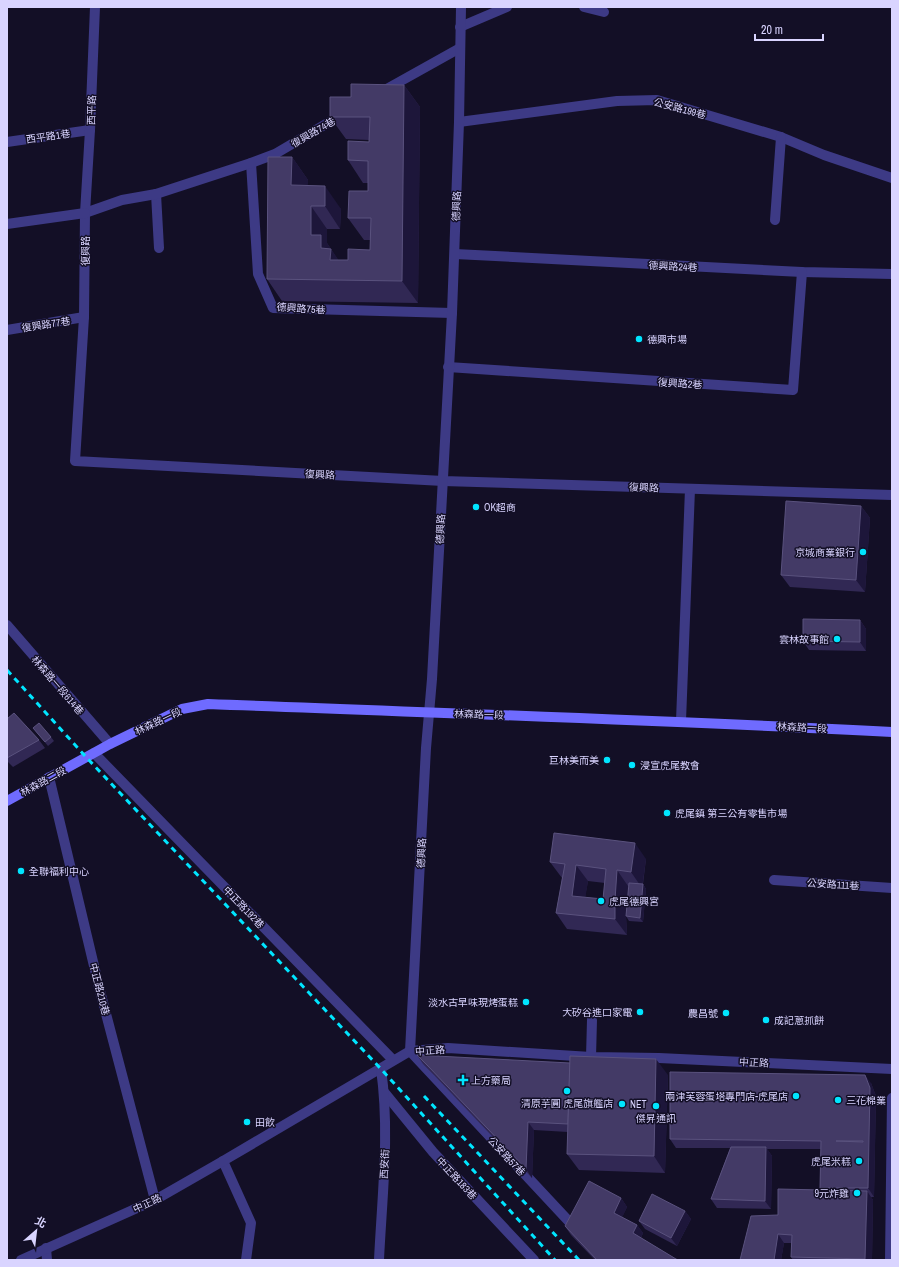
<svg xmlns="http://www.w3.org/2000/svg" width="899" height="1267" font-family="'Archivo Narrow','Noto Sans TC',sans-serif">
<rect width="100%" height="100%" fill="#130f26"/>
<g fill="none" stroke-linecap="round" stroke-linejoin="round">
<g stroke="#3d3a85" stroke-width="10">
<polyline points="584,7 604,12"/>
<polyline points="460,27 507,7"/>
<polyline points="383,91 460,48"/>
<polyline points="459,122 617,101 657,100 781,137 824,155 892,178"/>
<polyline points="7,142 90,130"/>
<polyline points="251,163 258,274 273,308 452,313"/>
<polyline points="156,194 159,248"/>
<polyline points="85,213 122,200 156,194 251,163 275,154 343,114"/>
<polyline points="775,220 781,137"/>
<polyline points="455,254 802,272 892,274"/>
<polyline points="7,330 84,317"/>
<polyline points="448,367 793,390 802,272"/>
<polyline points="7,625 110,744"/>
<polyline points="681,721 690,489"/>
<polyline points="94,753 393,1060"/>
<polyline points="49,777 100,991 155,1200"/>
<polyline points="774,880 892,888"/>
<polyline points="410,1051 576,1229"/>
<polyline points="591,1057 592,1020"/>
<polyline points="384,1092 433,1152 534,1260"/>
<polyline points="223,1161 251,1223 246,1260"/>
<polyline points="46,1248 47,1260"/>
</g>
<g stroke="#3d3a85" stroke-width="10">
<polyline points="95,7 90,130 85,213 84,317 75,461 443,481 892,495"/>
<polyline points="7,224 85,213"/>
<polyline points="410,1051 426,748 432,679 452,313 459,122 461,7"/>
<polyline points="21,1260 155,1200 223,1161 410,1051 448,1048 591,1057 659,1058 892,1069"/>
<path d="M379,1260C382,1196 390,1132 381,1069"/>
<polyline points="890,1260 892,1098"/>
</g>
<path stroke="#6f6bff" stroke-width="10" d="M7,801L110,744L182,709L208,704C436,713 664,720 892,732"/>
<g stroke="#00e5ff" stroke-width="3" stroke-dasharray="6 5" stroke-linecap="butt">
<polyline points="7,670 86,757 381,1069 555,1260"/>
<polyline points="424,1096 579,1260"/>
</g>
</g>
<g fill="#312854" fill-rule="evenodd">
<polygon points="404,85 420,107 418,303 282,301 267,279 292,157 308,180 307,186 341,209 340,229 327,229 327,243 338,260 348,260 370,250 370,240 364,240 348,218 368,191 368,183 363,183 348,160 369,142 369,140 346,139 330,117 351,97"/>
<polygon points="861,506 870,518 865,592 790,587 781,575"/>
<polygon points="860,620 866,629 866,651 809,650 803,641"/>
<polygon points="7,719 39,740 45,748 13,767 7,761"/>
<polygon points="33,728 51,737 54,741 48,746"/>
<path d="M646,859L643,884L646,889L643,922L629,921L626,916L629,886H628L626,916L627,935L567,929L556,913L562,878L550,862ZM588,881L605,883L603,899L585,897Z"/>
<polygon points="417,1055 668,1075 665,1173 579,1170 567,1154 568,1132 534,1130 532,1178 434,1075 423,1064"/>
<polygon points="871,1083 876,1096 874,1197 871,1197 873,1200 872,1260 793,1260 791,1257 791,1243 784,1243 781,1260 740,1260 778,1215 822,1190 820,1188 821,1149 767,1149 772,1156 771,1209 717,1208 711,1199 730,1148 676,1148 670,1139"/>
<polygon points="621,1198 627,1207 622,1217 637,1225 643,1233 641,1238 676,1259 678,1260 595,1260 571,1235 565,1226"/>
<polygon points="685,1211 691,1219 677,1246 645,1229 639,1221"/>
</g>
<g fill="#1d163a">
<polygon points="404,85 420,107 418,303 402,281"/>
<polygon points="292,157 308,180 307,208 291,185"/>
<polygon points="325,186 341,209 340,229 325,206"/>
<polygon points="311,206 327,229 327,243 346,271 337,269 311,235"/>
<polygon points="861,506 870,518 865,592 856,580"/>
<polygon points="860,620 866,629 866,651 860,642"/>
<polygon points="635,843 646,859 642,888 631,872"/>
<polygon points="576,865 588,881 583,912 572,896"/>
<polygon points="617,870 628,886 626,916 627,935 615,919 615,900"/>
<polygon points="643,884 646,889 643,922 640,918"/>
<polygon points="656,1059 668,1075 665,1173 654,1156"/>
<polygon points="865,1075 871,1083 876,1096 874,1197 868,1188"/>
<polygon points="528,1122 534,1130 532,1178 526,1169"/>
<polygon points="766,1147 772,1156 771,1209 765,1201"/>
<polygon points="867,1191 873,1200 872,1260 866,1260 865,1259"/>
<polygon points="621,1198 627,1207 620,1222 614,1213"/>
<polygon points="685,1211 691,1219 677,1246 671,1238"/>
<polygon points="637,1225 643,1233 639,1242 633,1233"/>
<polygon points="778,1234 784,1243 781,1260 774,1260"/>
</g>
<g fill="#433a66" stroke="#5a527e" fill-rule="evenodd">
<polygon points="351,84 404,85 402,281 267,279 268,157 292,157 291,185 325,186 325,206 311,206 311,235 321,235 321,248 331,249 330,260 348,260 348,249 370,250 371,218 348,218 349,191 368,191 368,161 348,160 348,141 369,142 370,117 330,117 330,97 351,97"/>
<polygon points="786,501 861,506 856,580 781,575"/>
<polygon points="803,619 860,620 860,642 803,641"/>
<polygon points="14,713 39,740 7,758 7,719"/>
<polygon points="39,723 51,737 45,742 33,728"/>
<path d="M554,833L635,843L631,872L617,870L615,900V919L556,913L565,864L550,862ZM576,865L606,869L603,899L572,896Z"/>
<polygon points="629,883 643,884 640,918 626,916"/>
<polygon points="417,1055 570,1063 568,1124 528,1122 526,1169 428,1066"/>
<polygon points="570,1056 656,1059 654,1156 567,1154"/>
<path d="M670,1072L865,1075L870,1088L868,1188H820L821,1141L670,1139ZM836,1141H863V1142Z"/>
<polygon points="731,1147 766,1147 765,1201 711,1199"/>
<polygon points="589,1181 621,1198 614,1213 637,1225 633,1233 676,1259 678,1260 597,1260 565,1226"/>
<polygon points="778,1189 867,1191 865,1259 791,1257 792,1235 778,1234 774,1260 740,1260 751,1216 778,1215"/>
<polygon points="652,1194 685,1211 671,1238 639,1221"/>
</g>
<g fill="#00e5ff" stroke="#130f26" stroke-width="1.5">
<circle cx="639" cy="339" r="4"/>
<circle cx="476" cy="507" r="4"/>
<circle cx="863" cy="552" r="4"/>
<circle cx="837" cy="639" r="4"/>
<circle cx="607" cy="760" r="4"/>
<circle cx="632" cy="765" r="4"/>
<circle cx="667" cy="813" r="4"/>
<circle cx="21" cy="871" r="4"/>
<circle cx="601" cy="901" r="4"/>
<circle cx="526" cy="1002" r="4"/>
<circle cx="640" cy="1012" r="4"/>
<circle cx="726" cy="1013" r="4"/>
<circle cx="766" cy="1020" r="4"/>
<path d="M461 1074h4v4h4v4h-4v4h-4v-4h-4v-4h4z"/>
<circle cx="567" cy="1091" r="4"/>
<circle cx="796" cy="1096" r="4"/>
<circle cx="838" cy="1100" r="4"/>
<circle cx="622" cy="1104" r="4"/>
<circle cx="656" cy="1106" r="4"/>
<circle cx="247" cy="1122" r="4"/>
<circle cx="859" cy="1161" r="4"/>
<circle cx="857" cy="1193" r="4"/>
</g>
<g text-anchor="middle" stroke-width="3" stroke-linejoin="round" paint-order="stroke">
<g font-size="10" fill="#d9d4ff" stroke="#130f26">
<text transform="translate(680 108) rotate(15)" y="4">公安路199巷</text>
<text transform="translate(91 110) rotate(-88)" y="4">西平路</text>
<text transform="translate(313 132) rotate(-30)" y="4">復興路74巷</text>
<text transform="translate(48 136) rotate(-8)" y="4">西平路1巷</text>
<text transform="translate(456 206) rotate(-88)" y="4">德興路</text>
<text transform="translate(85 251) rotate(-90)" y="4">復興路</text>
<text transform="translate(673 266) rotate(3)" y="4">德興路24巷</text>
<text transform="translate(301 308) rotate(4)" y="4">德興路75巷</text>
<text transform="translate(46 324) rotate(-9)" y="4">復興路77巷</text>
<text transform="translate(680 383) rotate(4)" y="4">復興路2巷</text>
<text transform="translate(320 474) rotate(3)" y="4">復興路</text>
<text transform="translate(644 487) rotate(2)" y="4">復興路</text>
<text transform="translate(440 529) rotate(-87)" y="4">德興路</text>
<text transform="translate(58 685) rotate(49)" y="4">林森路一段614巷</text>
<text transform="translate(479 714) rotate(2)" y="4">林森路一段</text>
<text transform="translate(158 721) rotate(-25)" y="4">林森路一段</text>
<text transform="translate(802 727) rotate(3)" y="4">林森路一段</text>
<text transform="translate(43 781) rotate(-29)" y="4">林森路二段</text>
<text transform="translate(421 853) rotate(-87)" y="4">德興路</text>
<text transform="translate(833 884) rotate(4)" y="4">公安路111巷</text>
<text transform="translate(244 907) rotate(46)" y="4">中正路192巷</text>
<text transform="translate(100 989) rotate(76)" y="4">中正路210巷</text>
<text transform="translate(430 1050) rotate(-4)" y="4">中正路</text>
<text transform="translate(754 1062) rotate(3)" y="4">中正路</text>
<text transform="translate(507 1156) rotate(47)" y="4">公安路57巷</text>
<text transform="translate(384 1164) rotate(-87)" y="4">西安街</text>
<text transform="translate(457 1178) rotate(47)" y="4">中正路183巷</text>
<text transform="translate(147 1203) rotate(-25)" y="4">中正路</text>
</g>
<g font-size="10" fill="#d9d4ff" stroke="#130f26" text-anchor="start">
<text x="647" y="343">德興市場</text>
<text x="484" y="511">OK超商</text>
<text x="855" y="556" text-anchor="end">京城商業銀行</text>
<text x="829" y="643" text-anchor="end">雲林故事館</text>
<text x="599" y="764" text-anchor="end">巨林美而美</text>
<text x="640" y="769">浸宣虎尾教會</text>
<text x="675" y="817">虎尾鎮 第三公有零售市場</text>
<text x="29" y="875">全聯福利中心</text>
<text x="609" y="905">虎尾德興宮</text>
<text x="518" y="1006" text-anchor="end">淡水古早味現烤蛋糕</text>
<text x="632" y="1016" text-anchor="end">大矽谷進口家電</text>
<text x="718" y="1017" text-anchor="end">農昌號</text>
<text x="774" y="1024">成記蔥抓餅</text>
<text x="471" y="1084">上方藥局</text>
<text x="788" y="1100" text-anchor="end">兩津芙蓉蛋塔專門店-虎尾店</text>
<text x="846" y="1104">三花棉業</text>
<text x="567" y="1107" text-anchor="middle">清原芋圓 虎尾旗艦店</text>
<text x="630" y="1108">NET</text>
<text x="656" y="1122" text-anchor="middle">傑昇通訊</text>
<text x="255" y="1126">田飲</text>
<text x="851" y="1165" text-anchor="end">虎尾米糕</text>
<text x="849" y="1197" text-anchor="end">9元炸雞</text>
</g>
</g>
<rect width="899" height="1267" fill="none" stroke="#d9d4ff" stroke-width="16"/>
<g transform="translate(36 1231) rotate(28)" stroke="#130f26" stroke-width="3" paint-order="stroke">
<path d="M0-3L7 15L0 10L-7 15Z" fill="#d9d4ff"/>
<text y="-6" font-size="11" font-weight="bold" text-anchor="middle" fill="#d9d4ff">北</text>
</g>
<path d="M755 34v6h68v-6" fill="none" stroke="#d9d4ff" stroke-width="2"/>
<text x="761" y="34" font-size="12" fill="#d9d4ff" stroke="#130f26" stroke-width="3" paint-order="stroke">20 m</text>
</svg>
